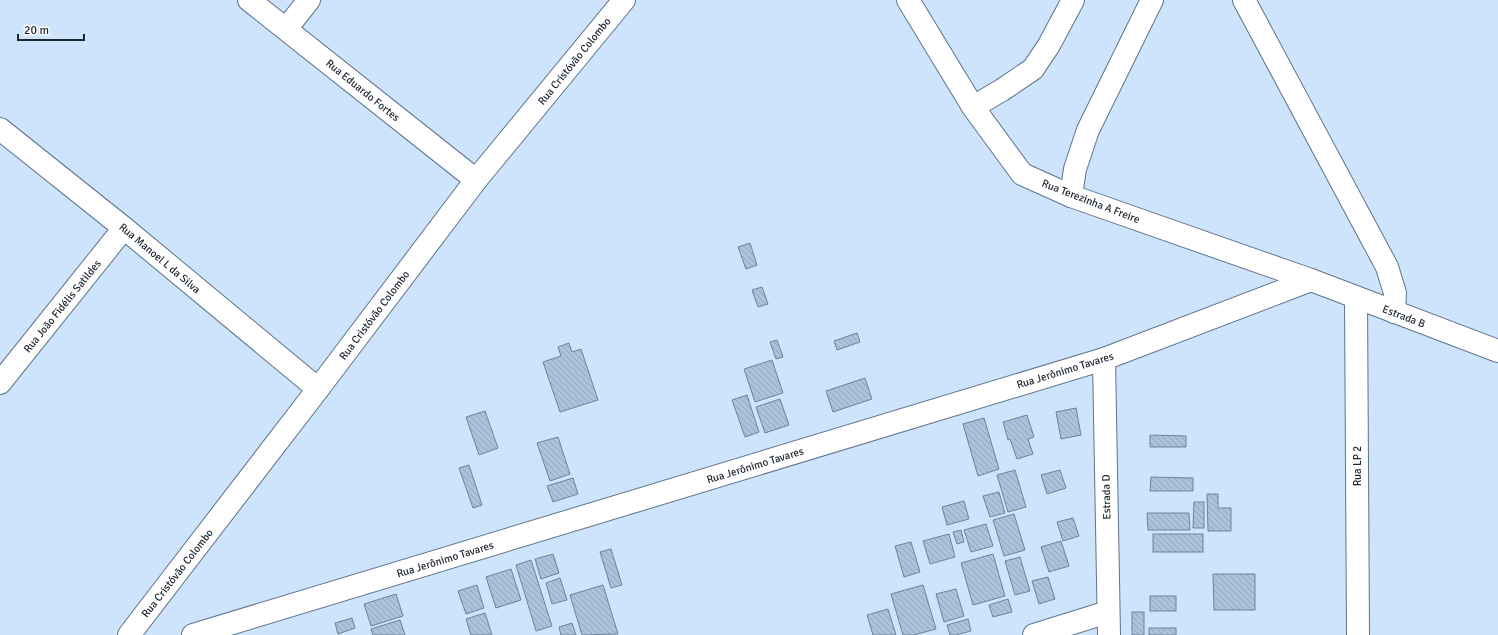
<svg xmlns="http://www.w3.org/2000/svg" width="1498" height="635" font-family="Signika,sans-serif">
<defs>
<pattern id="building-back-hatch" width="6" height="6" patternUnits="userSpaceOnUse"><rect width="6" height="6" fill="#acc1da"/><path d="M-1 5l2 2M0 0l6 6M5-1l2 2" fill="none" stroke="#94a6bb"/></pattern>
</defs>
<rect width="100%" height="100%" fill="#cee4fd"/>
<g fill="url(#building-back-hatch)" stroke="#6e8299">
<polygon points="750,243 757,265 746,269 738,247"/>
<polygon points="762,287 768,304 758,307 752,290"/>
<polygon points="857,333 860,342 837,350 834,341"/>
<polygon points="777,340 783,357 776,359 770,342"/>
<polygon points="569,343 572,352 581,349 598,400 560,412 543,362 561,356 558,347"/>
<polygon points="772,360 783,393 755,402 744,369"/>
<polygon points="865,378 872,399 833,412 826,391"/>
<polygon points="747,395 759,432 745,437 732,400"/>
<polygon points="780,399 789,425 765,433 756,407"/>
<polygon points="1076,408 1081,435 1061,439 1056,412"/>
<polygon points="485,411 498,448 479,455 466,417"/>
<polygon points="1027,415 1034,437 1028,439 1033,454 1017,459 1010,439 1008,440 1003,422"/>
<polygon points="984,418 999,469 978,476 963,424"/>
<polygon points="1150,435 1186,436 1186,447 1150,447"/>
<polygon points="558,437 570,474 550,481 537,443"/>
<polygon points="469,465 482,505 473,508 459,468"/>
<polygon points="1015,470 1026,507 1008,512 997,475"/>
<polygon points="1060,470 1066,488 1047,494 1041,475"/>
<polygon points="1151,477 1193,478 1193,491 1150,491"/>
<polygon points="573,478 578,494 553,502 547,486"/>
<polygon points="999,492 1005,513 990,517 983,496"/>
<polygon points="1207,494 1218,494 1218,508 1231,508 1231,531 1208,531"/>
<polygon points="964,501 969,519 947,525 942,507"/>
<polygon points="1194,502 1204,502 1204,528 1193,528"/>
<polygon points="1147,513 1189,513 1190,530 1148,530"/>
<polygon points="1014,514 1025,550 1004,556 993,520"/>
<polygon points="1073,518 1079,536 1063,541 1057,522"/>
<polygon points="986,524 993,546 971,552 964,530"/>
<polygon points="961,530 964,542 957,544 953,532"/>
<polygon points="949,534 955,557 930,564 923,541"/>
<rect x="1153" y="534" width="50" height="18"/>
<polygon points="1061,541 1069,566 1049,572 1041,547"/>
<polygon points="911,542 920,572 904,577 895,546"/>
<polygon points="611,549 622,585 611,588 600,552"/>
<polygon points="553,554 559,573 541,579 535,559"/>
<polygon points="993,554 1005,596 973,605 961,563"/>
<polygon points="1020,557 1030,591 1015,595 1005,561"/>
<polygon points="531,560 552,626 536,631 516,565"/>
<polygon points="511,569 521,600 496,608 486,577"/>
<polygon points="1213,574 1255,574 1255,610 1214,610"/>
<polygon points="1048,577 1055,599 1039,604 1032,581"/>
<polygon points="560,578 567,600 552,604 546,583"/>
<polygon points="477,585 484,608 466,614 458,591"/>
<polygon points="603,585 618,634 582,635 570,595"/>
<polygon points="923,585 936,629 914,635 903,635 891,594"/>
<polygon points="956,589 964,616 944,622 936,594"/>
<polygon points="396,594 403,616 371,626 364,604"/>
<rect x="1150" y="596" width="26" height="15"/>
<polygon points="1008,599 1012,612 993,617 989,605"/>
<polygon points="888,609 896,635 873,635 867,615"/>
<rect x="1132" y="612" width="12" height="23"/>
<polygon points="485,613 492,635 471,635 466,619"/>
<polygon points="352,618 355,628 338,634 335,623"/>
<polygon points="968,619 971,631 956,635 950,635 947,625"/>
<polygon points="400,620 405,635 373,635 371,629"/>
<polygon points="572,623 576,635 561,635 559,627"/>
<rect x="1149" y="628" width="27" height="7"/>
</g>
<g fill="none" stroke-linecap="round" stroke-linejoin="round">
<defs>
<g id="street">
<polyline points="249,0 476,180"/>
<polyline points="908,0 973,107 1022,174 1071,196 1311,280 1498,351"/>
<polyline points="1244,0 1387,267 1395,293 1394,312"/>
<polyline points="286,29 309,0"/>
<polyline points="973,107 1002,90 1033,69 1049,45 1073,0"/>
<polyline points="0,129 124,228 318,389"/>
<polyline points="1071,196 1075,169 1088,130 1152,0"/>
<polyline points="1356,298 1358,635"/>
<polyline points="1104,359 1109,635"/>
<polyline points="0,383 124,228"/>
<polyline points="193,635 1104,359 1311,280"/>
<polyline points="1034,635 1108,612"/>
</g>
<polyline id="secondary" points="129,635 318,389 476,180 624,0"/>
</defs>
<use href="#street" stroke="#60738a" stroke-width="24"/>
<use href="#secondary" stroke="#60738a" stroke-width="24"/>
<use href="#street" stroke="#fff" stroke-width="22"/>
<use href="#secondary" stroke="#fff" stroke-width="22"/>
</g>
<g text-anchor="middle" stroke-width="3.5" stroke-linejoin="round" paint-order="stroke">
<g font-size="11" fill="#1e2630" stroke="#fff">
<text transform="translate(574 61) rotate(-51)" y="4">Rua Cristóvão Colombo</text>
<text transform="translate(363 90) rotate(39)" y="4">Rua Eduardo Fortes</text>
<text transform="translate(1091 201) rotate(21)" y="4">Rua Terezinha A Freire</text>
<text transform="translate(160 258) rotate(40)" y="4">Rua Manoel L da Silva</text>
<text transform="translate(62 306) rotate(-51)" y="4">Rua João Fidélis Satildes</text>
<text transform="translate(374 315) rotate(-53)" y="4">Rua Cristóvão Colombo</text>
<text transform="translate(1404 316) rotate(21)" y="4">Estrada B</text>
<text transform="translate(1065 370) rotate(-17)" y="4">Rua Jerônimo Tavares</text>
<text transform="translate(755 465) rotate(-17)" y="4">Rua Jerônimo Tavares</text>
<text transform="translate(1357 466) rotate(-90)" y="4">Rua LP 2</text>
<text transform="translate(1106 497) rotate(-91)" y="4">Estrada D</text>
<text transform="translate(445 559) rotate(-17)" y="4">Rua Jerônimo Tavares</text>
<text transform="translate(177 573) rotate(-52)" y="4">Rua Cristóvão Colombo</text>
</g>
</g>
<path d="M18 34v6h66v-6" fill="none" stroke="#1e2630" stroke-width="2"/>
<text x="24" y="34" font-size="12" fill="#1e2630" stroke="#ffffff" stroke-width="3" paint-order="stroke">20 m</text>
</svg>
